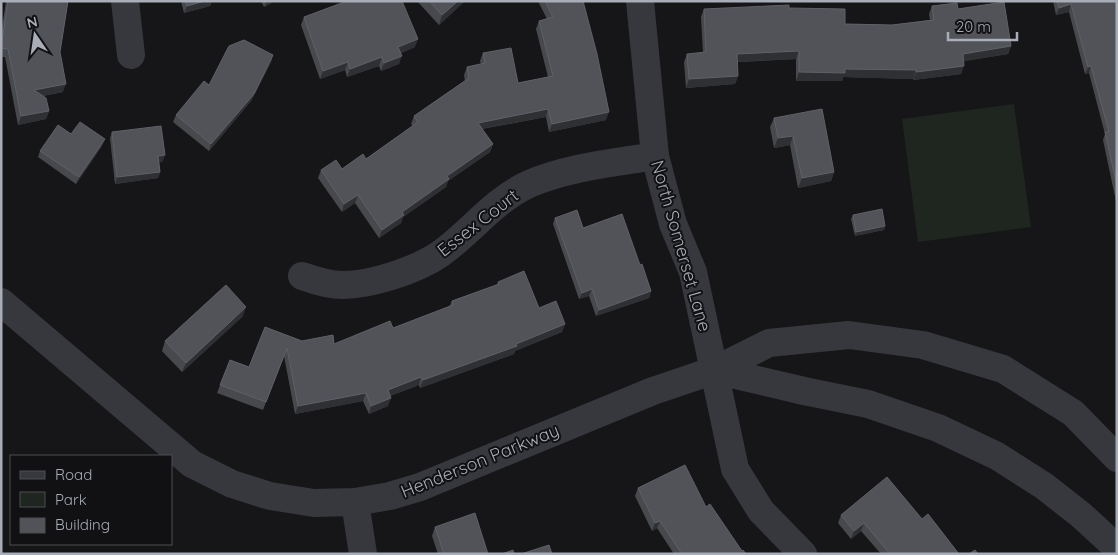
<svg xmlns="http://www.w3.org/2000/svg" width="1118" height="555" font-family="Quicksand,sans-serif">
<rect width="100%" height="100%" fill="#161618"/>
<polygon fill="#1e261f" points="1014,104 1031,227 918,242 902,119"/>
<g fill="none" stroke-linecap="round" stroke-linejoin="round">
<g stroke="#37383d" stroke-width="28">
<polyline points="125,1 131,55"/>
<polyline points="640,1 655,156 673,224 693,272 735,469 761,511 803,554"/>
<path d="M302,276C316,281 329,285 343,285C371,285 417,270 440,254C471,232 494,200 529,184C568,167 614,163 655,156"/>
<polyline points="1,302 192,464 232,484 270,496 314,503 355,502 390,496 420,487 653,391 715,370 769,343 849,335 923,345 1003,369 1073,413 1117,458"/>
<polyline points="715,370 804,391 868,404 938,428 997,456 1044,486 1081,515 1117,548"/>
<polyline points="355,502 363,554"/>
</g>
</g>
<g fill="#47494d">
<polygon points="6,1 68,1 60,52 63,92 43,96 49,111 46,119 18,125 5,57 1,57 1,34"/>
<polygon points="181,1 212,1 210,6 184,13"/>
<polygon points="261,1 275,1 264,7"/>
<polygon points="417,1 465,1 439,25"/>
<polygon points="538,1 583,1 606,120 549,132 546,117 482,129 493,144 490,152 448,181 446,187 403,217 401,223 379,238 355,203 342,212 318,178 321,170 342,169 366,159 413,126 411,124 414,116 465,81 464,75 467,67 481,64 480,61 483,53 518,83 548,77 536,29 539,21 547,19"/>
<polygon points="1053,1 1117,1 1117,206 1103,140 1105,134 1089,73 1085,74 1069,12 1056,15"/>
<polygon points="932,6 958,9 1011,46 1008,54 964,61 961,74 913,80 913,79 843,77 842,81 796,81 796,59 738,62 738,76 735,84 686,88 684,62 687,54 703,53 701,17 704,9 789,8 845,24 892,25 930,20 929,14"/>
<polygon points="304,17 415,47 401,53 399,64 381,71 379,66 347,77 345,70 320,79 301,25"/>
<polygon points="273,55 271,62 251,101 209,151 173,122 176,115 209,85"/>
<polygon points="774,118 834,172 831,181 798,188 790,145 774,148 770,127"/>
<polygon points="112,132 165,155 162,162 159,162 160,172 158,178 115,184 110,138"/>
<polygon points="71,134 102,146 76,184 38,157 40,151"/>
<polygon points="853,215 885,226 884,230 855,236 851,219"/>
<polygon points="555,218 583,228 640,265 651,291 649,298 596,316 589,296 579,299 553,224"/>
<polygon points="498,282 565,324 562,332 515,351 514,354 420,388 419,385 390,396 388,406 369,414 363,401 295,414 284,356 263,410 217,393 230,360 249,367 302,341 334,344 393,328 449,307 452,301 497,285"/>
<polygon points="243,316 182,372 162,351 165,341"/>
<polygon points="638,488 706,507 742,551 746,554 674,554 657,528 652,531 635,496"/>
<polygon points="841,515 922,519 959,554 881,554 861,531 851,539 838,523"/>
<polygon points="435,527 488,554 438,554 432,536"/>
</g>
<g fill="#2f3033">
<polygon points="205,1 212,1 210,6 184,13 187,6"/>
<polygon points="267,1 275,1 264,7"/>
<polygon points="458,1 465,1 439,25 442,15"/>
<polygon points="1071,4 1069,12 1056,15 1059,8"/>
<polygon points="418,39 415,47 395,55 398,47"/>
<polygon points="1011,46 1008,54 960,62 963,54"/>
<polygon points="799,51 796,59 734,62 737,54"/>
<polygon points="273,55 271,62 251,101 209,151 211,144"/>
<polygon points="402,56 399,64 381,71 384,63"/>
<polygon points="382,57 379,66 347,77 350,69"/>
<polygon points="348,62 345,70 320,79 323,71"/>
<polygon points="964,66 961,74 913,80 916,72"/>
<polygon points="1091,66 1089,73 1085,74 1088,67"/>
<polygon points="845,69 916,70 913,79 843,77 842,81 796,81 799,72"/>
<polygon points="738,76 735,84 686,88 689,79"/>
<polygon points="66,84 63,92 31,98 34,90"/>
<polygon points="548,109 546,117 475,130 478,123"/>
<polygon points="49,111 46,119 18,125 21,116"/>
<polygon points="609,112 606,120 549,132 552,124"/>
<polygon points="793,136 790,145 774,148 778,138"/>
<polygon points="105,139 102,146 76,184 79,177"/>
<polygon points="493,144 490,152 448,181 446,187 403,217 401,223 379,238 382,230 402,212 447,176"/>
<polygon points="165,155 162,162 156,163 158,156"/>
<polygon points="160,172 158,178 115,184 117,177"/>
<polygon points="834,172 831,181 798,188 802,178"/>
<polygon points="358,195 355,203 342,212 344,204"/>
<polygon points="885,226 884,230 855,236 856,232"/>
<polygon points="592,289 589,296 579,299 582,293"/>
<polygon points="651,291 649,298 596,316 599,310"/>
<polygon points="246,307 243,316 182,372 186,363"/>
<polygon points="565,324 562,332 515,351 514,354 420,388 423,380 516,344"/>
<polygon points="421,377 419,385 385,398 388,390"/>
<polygon points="366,393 363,401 295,414 298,406"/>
<polygon points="391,398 388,406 369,414 371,406"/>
<polygon points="660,521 657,528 652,531 655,523"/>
<polygon points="864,523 861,531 851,539 854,531"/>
</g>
<g fill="#525359" stroke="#5f6168">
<polygon points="8,1 68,1 60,52 66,84 34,90 46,98 49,111 21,116 8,49 1,48"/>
<polygon points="185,1 205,1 187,6"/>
<polygon points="347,1 402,1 418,39 398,47 402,56 384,63 382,57 350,69 348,62 323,71 304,17"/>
<polygon points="429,1 458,1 442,15"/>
<polygon points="545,1 583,1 597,54 609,112 552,124 548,109 478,123 493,144 447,176 449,179 402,212 404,215 382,230 358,195 344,204 321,170 336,160 342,169 363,154 366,159 418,122 414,116 469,78 467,67 485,63 483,53 511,48 518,83 553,76 539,21 553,17"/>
<polygon points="1057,1 1117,1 1117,186 1105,132 1109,132 1091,66 1088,67 1071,4 1059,8"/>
<polygon points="1004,2 1011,46 963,54 964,66 916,72 916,70 845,69 845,73 799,72 799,51 737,54 738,76 689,79 687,54 706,52 704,9 789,5 789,8 845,9 845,24 892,25 934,20 932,6 957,3 958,9"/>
<polygon points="244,40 273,55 254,94 211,144 176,115 204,81 209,85 229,46"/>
<polygon points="822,109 834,172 802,178 793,136 778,138 774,118"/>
<polygon points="80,122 105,139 79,177 40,151 58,125 71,134"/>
<polygon points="161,126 165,155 158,156 160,172 117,177 112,132"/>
<polygon points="882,209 885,226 856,232 853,215"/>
<polygon points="577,210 583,228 622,214 640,265 642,264 651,291 599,310 592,289 582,293 555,218"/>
<polygon points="524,271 539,308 556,301 565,324 516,344 517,346 423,380 421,377 388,390 391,398 371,406 366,393 298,406 287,348 266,402 220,385 230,360 249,367 265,327 302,341 333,335 334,344 390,321 393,328 453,305 452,301 499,284 498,282"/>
<polygon points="226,285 246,307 186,363 165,341"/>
<polygon points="685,465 706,507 710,504 742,551 743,550 746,554 682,554 660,521 655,523 638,488"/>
<polygon points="887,477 922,519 928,514 959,554 890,554 864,523 854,531 841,515"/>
<polygon points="475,513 488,554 444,554 435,527"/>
<polygon points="549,545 552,554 521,554"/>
<polygon points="513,550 514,554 502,554"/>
<polygon points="975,550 978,554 969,554"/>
</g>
<g text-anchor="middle" stroke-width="4" stroke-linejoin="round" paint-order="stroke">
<g font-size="18" fill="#a8adb8" stroke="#111113">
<text transform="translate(478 223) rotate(-38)" y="6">Essex Court</text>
<text transform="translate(681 246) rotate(74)" y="6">North Somerset Lane</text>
<text transform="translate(480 461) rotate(-22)" y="6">Henderson Parkway</text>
</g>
</g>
<rect width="1118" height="555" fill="none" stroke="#a8adb8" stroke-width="5"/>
<rect x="10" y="455" width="162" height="90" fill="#111113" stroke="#4d4f55"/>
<rect x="20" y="471" width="25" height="8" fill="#37383d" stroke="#4d4f55"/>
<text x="55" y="480" font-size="15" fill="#a8adb8">Road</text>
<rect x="20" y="492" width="25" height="15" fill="#1e261f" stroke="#4d4f55"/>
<text x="55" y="505" font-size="15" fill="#a8adb8">Park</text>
<rect x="20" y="518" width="25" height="15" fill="#525359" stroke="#4d4f55"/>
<text x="55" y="530" font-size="15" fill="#a8adb8">Building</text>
<g transform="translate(35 35) rotate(347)" stroke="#111113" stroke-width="4" paint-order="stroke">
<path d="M0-4L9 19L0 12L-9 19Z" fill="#a8adb8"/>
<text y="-8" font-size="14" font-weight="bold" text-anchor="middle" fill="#a8adb8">N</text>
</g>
<path d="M948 32v8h69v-8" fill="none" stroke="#a8adb8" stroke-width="2.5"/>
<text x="956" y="32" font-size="15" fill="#a8adb8" stroke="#111113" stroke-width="4" paint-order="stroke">20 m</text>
</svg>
